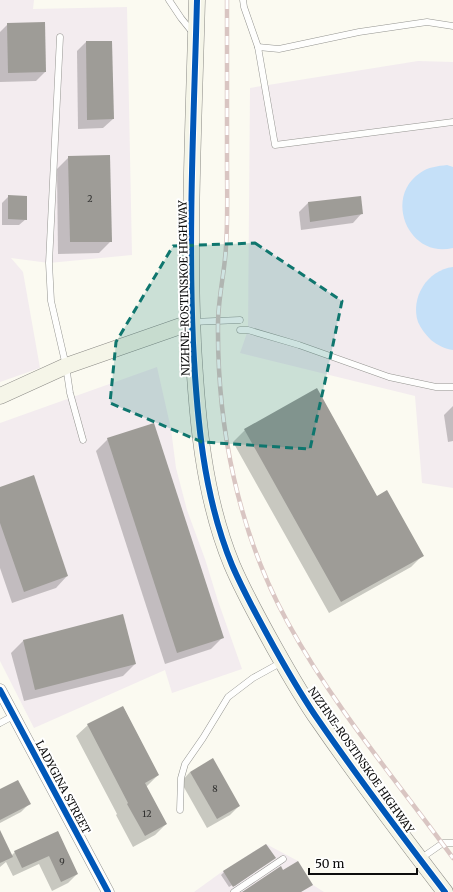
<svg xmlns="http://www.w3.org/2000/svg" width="453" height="892" font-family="Merriweather,serif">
<rect width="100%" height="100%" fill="#fbfaf1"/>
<g fill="#f3ecef">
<polygon points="0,0 34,0 33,9 127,7 132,255 49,263 11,258 23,272 40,368 0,382"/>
<polygon points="418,61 453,62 453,488 422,483 415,396 240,353 248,330 250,88"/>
<polygon points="157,367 171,429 176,468 187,510 205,559 218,601 242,669 172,693 165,670 34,728 0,661 0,423"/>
<polygon points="266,844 298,861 313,885 324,892 194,892 223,871"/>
</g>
<g fill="#c5e0f8">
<path d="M447,165L453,167V248C409,259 383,198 420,173C428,167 438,166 447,165Z"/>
<path d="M453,267V350C445,349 437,345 431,340C426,335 421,329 418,322C410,298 427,270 453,267Z"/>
</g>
<g fill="#0003">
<polygon points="8,24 45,72 36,81 0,82 0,32"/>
<polygon points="86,42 111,42 113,119 103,128 78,129 77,51"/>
<polygon points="69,157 111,241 99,253 58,254 57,169"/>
<polygon points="9,196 26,219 19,225 2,225 2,203"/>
<polygon points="308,203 362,213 353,223 301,230 299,212"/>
<polygon points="317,390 377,497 423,555 411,567 329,613 233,442 245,430"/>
<polygon points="453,406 453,441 448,442 444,415"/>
<polygon points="108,439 222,638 211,649 165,664 96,451"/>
<polygon points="0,488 67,576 56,588 12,603 0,568"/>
<polygon points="122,616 135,664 123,676 24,701 11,653 23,641"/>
<polygon points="123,707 158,775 146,787 166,824 155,835 133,847 116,815 117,814 76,736 88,725"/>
<polygon points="190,772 239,806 230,815 207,828 181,782"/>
<polygon points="0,790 29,804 21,812 0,823"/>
<polygon points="58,832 77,874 68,883 52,891 39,864 13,876 6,862 0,867 0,833 11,856 15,852"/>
<polygon points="266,845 274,858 235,886 234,884 229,887 221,875 224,872"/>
</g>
<g fill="#9e9c97">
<polygon points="45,22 46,72 8,73 7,23"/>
<polygon points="86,41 112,41 114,119 87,120"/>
<polygon points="110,155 112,242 70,242 68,156"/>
<polygon points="8,195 27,196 27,220 8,219"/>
<polygon points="361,196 363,214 310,222 308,202"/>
<polygon points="317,388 377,496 387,490 424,556 341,602 244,429"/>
<polygon points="154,423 224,638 177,653 107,438"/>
<polygon points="34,475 68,576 24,592 0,523 0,487"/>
<polygon points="123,614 136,664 35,690 23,640"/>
<polygon points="123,706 159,775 145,783 167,824 145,836 127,804 128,803 87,724"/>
<polygon points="213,758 240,806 217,819 190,772"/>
<polygon points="18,780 31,804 0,820 0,789"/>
<polygon points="0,830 13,857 0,863"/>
<polygon points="58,831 78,874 61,882 49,856 22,868 14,851"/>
<polygon points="266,844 276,858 233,887 223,871"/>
<polygon points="298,861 313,885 301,892 242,892 281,866 283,870"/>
</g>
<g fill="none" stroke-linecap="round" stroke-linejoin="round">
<defs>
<g id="lane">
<polyline points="169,0 181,18 193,33"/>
<polyline points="243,0 244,7 258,47 275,145 453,122"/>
<polyline points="60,37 49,263 51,301 66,366 70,393 83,440"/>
<polyline points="258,47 279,49 359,32 427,22 453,26"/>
<polyline points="192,322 240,320"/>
<polyline points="240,330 248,330 299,345 389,377 436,387 453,387"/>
<polyline points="0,723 13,716"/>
<polyline points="180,810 181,778 185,764 203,738 228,697 253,678 282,662"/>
<polyline points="420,859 443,843 453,843"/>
<polyline points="234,892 283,859"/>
</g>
<polyline id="street" points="0,690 108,892"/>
<g id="secondary">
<path d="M197,0C194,114 188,229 193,343C197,417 203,495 232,565C244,593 259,620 274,647C288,672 302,697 319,721C359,779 402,836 445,892"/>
<polyline points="0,396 66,366 192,322"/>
</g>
</defs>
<use href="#lane" stroke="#949490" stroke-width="7"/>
<use href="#street" stroke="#949490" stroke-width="13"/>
<use href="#secondary" stroke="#8b8a86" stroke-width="17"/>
<use href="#lane" stroke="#fefefd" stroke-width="6"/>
<use href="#street" stroke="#fefefd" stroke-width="12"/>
<use href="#secondary" stroke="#f5f5e8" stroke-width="16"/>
<defs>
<path id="rail" d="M227,0C227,54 227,108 227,162C227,190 228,218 226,246C225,271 218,298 218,324C217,427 238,532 288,623C334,707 396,780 453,858"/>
</defs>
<use href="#rail" stroke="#d9c5c2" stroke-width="4.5"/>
<use href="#rail" stroke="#fff" stroke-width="3" stroke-dasharray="9" stroke-linecap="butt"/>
<defs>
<g id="cycleway">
<path d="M197,0C194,114 188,229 193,343C197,417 203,495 232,565C244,593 259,620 274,647C288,672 302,697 319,721C359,779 402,836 445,892"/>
<polyline points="0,690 108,892"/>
</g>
</defs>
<use href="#cycleway" stroke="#fff" stroke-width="8"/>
<use href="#cycleway" stroke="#0057b8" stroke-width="6"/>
</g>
<path fill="#0f766e" fill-opacity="0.2" stroke="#0f766e" stroke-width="3" stroke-dasharray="8 5" stroke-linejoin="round" d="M255,243L342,301L330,359L310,449L202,442L110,403L116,342L173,246Z"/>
<g text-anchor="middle" stroke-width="4" stroke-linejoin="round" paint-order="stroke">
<g font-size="9" fill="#313130">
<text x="90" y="202">2</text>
<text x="215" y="792">8</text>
<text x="147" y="817">12</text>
<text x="62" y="865">9</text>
</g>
<g font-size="11" fill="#0d0d0d" stroke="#fff">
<text transform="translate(184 288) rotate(-91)" y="4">NIZHNE-ROSTINSKOE HIGHWAY</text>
<text transform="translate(361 760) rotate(55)" y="4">NIZHNE-ROSTINSKOE HIGHWAY</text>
<text transform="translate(63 787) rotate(62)" y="4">LADYGINA STREET</text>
</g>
</g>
<path d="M309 868v6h108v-6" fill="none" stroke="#0d0d0d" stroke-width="2"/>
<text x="315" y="868" font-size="12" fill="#0d0d0d" stroke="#ffffff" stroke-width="3" paint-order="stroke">50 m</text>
</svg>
